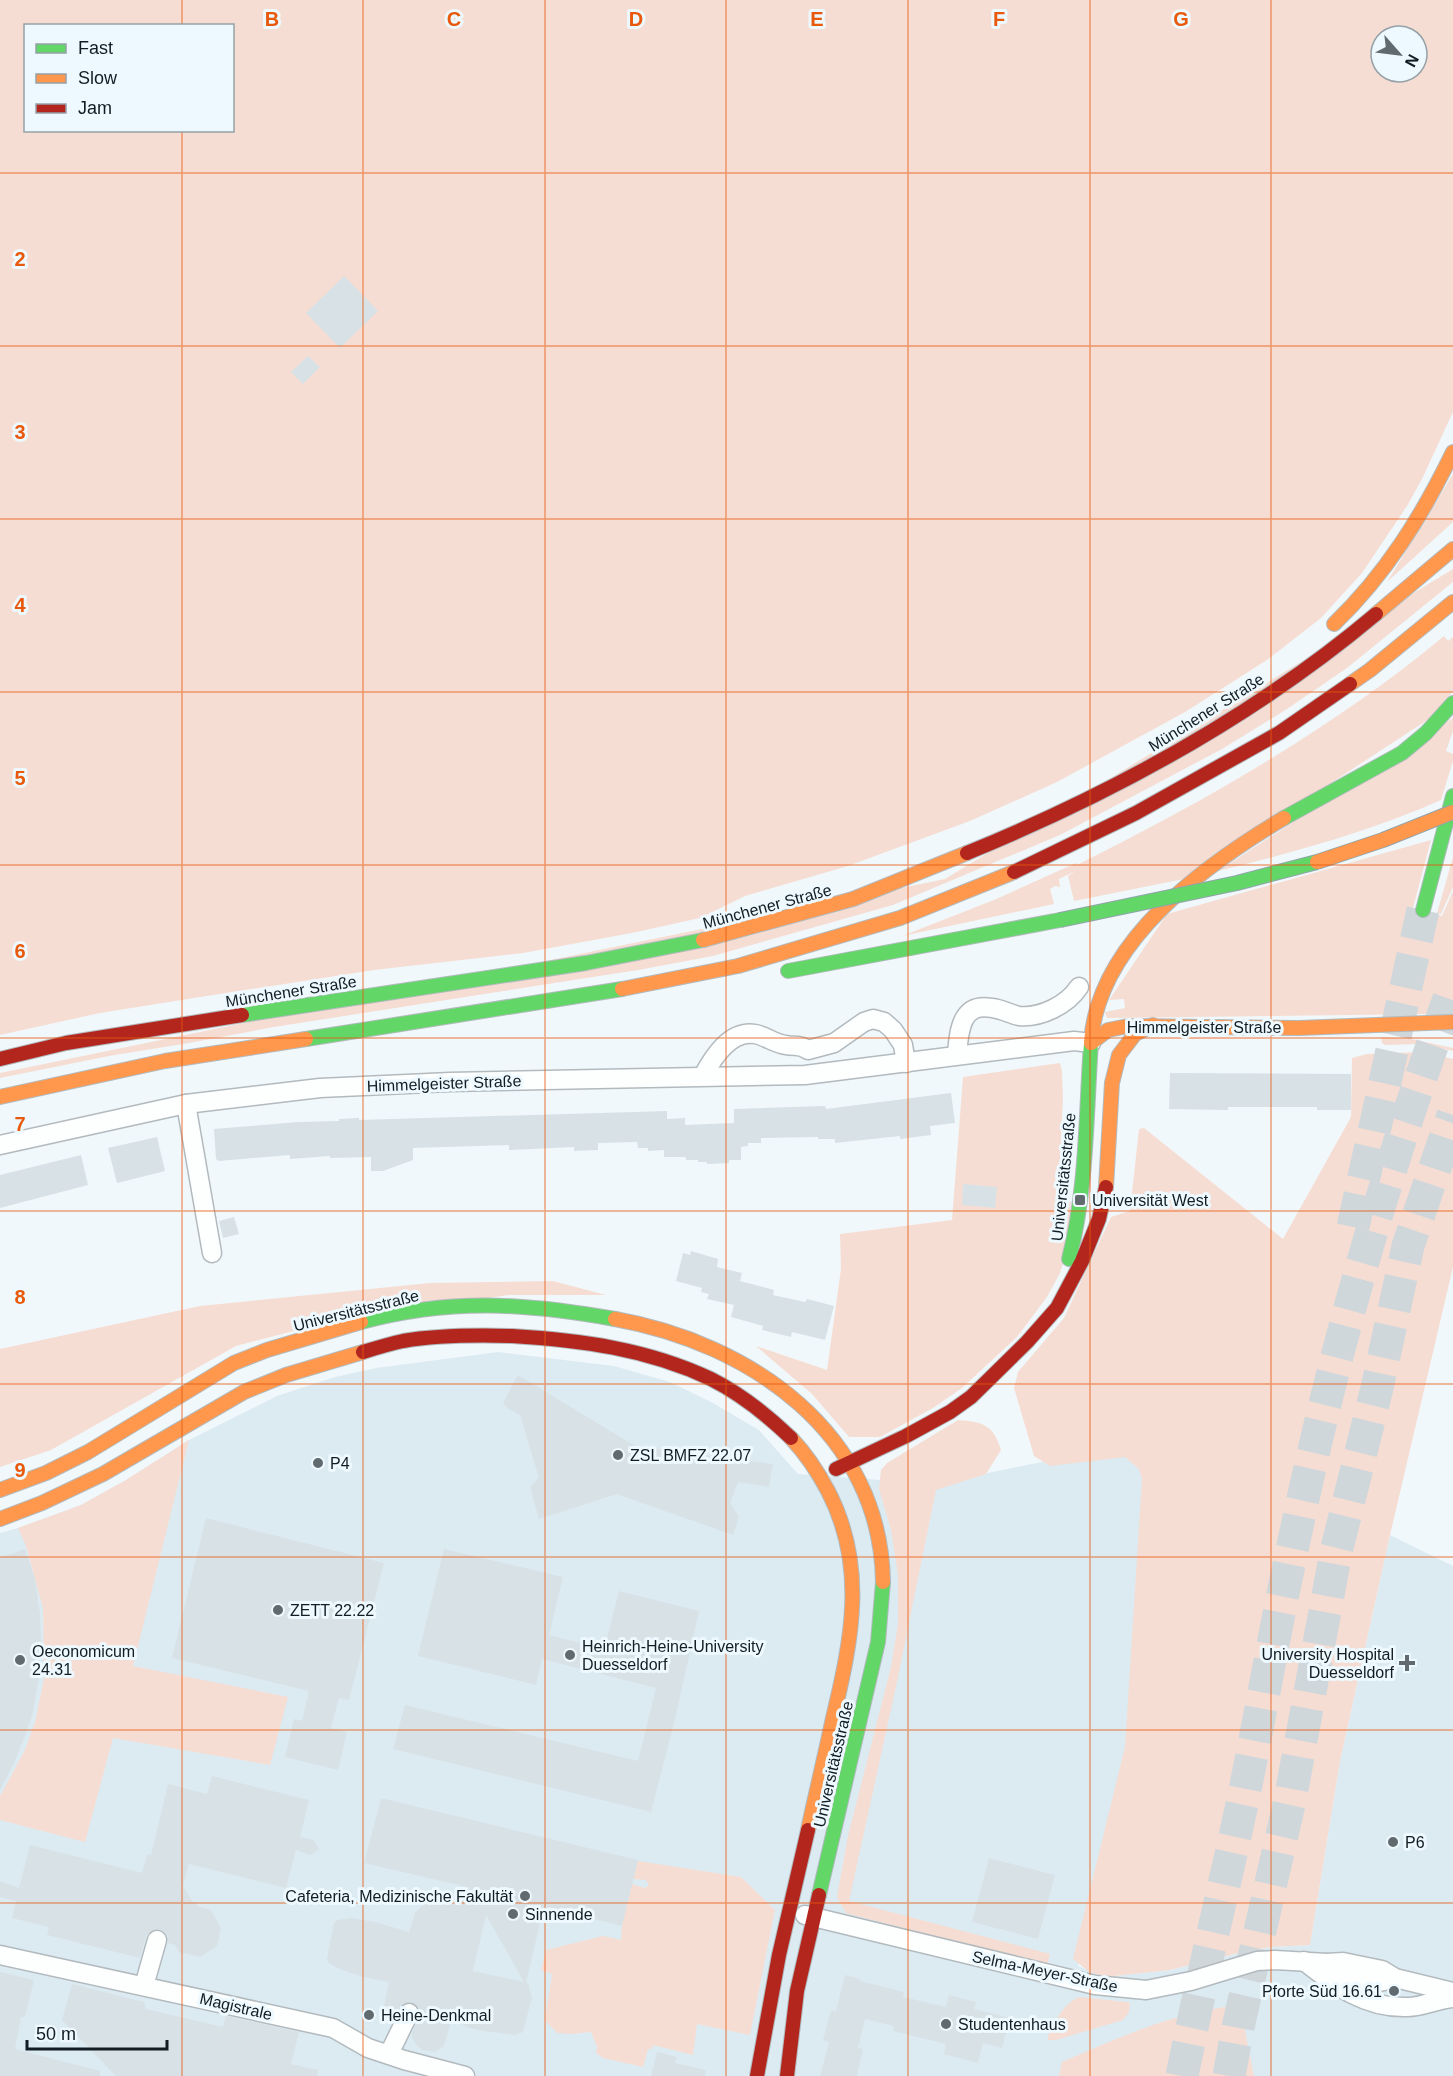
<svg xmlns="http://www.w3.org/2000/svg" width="1453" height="2076" font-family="Helvetica,sans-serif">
<rect width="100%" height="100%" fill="#f1f8fb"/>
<polygon fill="#dcebf2" points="498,1352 614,1366 670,1382 713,1403 759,1430 798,1474 935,1484 1153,1439 1133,1744 1078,1966 1105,1977 1170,1970 1242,1952 1271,1947 1310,1945 1340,1761 1390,1535 1453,1566 1453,2076 0,2076 0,1533 18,1528 81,1505 126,1480 189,1440 277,1396 335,1377 376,1368"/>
<g fill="#f6ddd3" fill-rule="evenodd">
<path d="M0,0H1453V412L1422,479L1407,506L1362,573L1321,618L1267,660L1185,712L1057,782L970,821L848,866L745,896L700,918L632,933L523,953L374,970L213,995L100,1013L0,1035ZM26,26H232V130H26ZM1381,36H1417V72H1381Z"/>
<polygon points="1453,474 1453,522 1387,582"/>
<polygon points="1453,569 1453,582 1347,668 1287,709 1222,749 1060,835 893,905 713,956 638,970 274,1027 189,1043 109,1056 0,1078 0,1073 945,879"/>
<path d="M1444,636L1448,641L1453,637V691L1429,719L1184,879L1074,901L1068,876L1075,871L1059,879L1060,887L1055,886L1050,889L1054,904L902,936L994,900L1076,863L1077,865C1207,800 1332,729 1444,636Z"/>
<path d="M1453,718V731L1446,751L1453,754V761L1441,800C1369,832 1294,852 1218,871Z"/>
<polygon points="1431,840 1413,908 1442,916 1453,891 1453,1011 1433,1014 1107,1018 1105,1012 1125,1008 1124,999 1109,1000 1167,914"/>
<polygon points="1453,857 1453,887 1441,914 1437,913"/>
<polygon points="1381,1037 1411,1039 1453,1048 1453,1051 1421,1044 1385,1045 1382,1043"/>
<polygon points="1423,1052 1453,1059 1453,1267 1390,1535 1340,1761 1310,1945 1271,1947 1242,1952 1170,1970 1105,1977 1088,1971 1073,1959 1125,1747 1142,1479 1139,1469 1125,1457 1050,1466 1034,1456 1014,1388 1018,1372 1064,1318 1111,1217 1130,1211 1139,1129 1144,1128 1283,1239 1351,1117 1352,1058 1367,1054"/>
<polygon points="1060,1063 1062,1071 1063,1099 1058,1199 1071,1202 1068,1247 1060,1273 1047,1297 1017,1337 962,1388 933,1408 880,1437 849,1437 812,1394 756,1346 827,1370 841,1269 840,1234 952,1220 963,1077"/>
<polygon points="553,1281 606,1295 508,1295 325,1323 236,1346 51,1450 0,1467 0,1349 200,1306 430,1283"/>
<path d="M958,1420C984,1422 993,1425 1001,1450L986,1474L936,1490L898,1677L849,1901L1050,1954L1047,1966L846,1913L837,1897L848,1836L891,1667L898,1624V1575L891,1530L879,1489L881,1470L887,1463Z"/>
<polygon points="189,1440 133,1666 288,1697 270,1765 113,1738 85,1842 0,1820 0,1796 25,1750 35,1722 44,1679 43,1608 26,1546 18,1528 81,1505 126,1480"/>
<polygon points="638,1861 741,1877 775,1910 750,2035 697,2024 693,2055 653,2045 652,2049 648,2049 643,2067 603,2058 596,2053 597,2047 591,2032 571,2034 557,2033 545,2020 552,1974 541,1970 546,1950 603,1936 621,1940 622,1924 632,1884 645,1888 649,1885 646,1880 633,1879"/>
<path d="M1079,1997L1127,2002L1130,2003L1129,2012L1123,2020L1056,2040H1048V2036C1055,2021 1063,2004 1079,1997Z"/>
<path d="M1225,2007L1241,2011L1254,2076H1059L1062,2062C1116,2039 1168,2015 1225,2007Z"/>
</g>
<g fill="#d8e1e6" fill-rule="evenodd">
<polygon points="344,276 378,311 340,348 306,313"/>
<polygon points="308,356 320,367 303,384 291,372"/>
<polygon points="1170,1073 1351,1074 1351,1110 1317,1110 1317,1107 1228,1107 1228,1110 1169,1109"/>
<polygon points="951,1093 955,1123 930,1126 931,1135 900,1139 900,1136 835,1143 835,1139 818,1139 818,1137 761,1138 761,1143 748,1143 748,1146 741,1147 741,1160 729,1160 729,1163 707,1164 707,1162 698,1162 698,1160 686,1160 686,1157 664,1157 664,1150 648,1151 648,1148 638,1148 637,1142 598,1143 598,1150 574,1151 574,1147 509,1150 509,1145 413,1148 413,1160 383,1171 371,1171 371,1157 330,1158 330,1156 290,1159 290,1155 219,1161 216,1159 214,1129 298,1122 339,1121 339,1119 359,1118 359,1120 667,1111 667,1119 685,1118 685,1125 734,1123 734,1109 825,1106 826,1109"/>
<polygon points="157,1137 165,1171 117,1183 108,1148"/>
<polygon points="81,1155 88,1185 0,1208 0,1175"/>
<polygon points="963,1184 997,1187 995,1208 962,1205"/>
<polygon points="234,1217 239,1234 223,1238 219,1221"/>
<polygon points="691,1251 718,1259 717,1267 742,1273 740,1281 774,1290 773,1295 805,1302 807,1299 834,1306 825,1340 792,1332 791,1337 762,1330 763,1326 731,1317 734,1305 707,1299 709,1294 701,1292 702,1288 676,1281 683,1253 690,1255"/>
<polygon points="518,1375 635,1446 773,1464 769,1487 738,1482 730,1503 739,1517 733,1535 617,1494 539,1519 530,1487 539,1478 520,1415 507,1408 503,1403"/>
<polygon points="206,1518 384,1563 349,1700 339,1698 331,1728 347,1732 338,1770 285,1757 294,1719 302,1721 309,1691 172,1658"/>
<polygon points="25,1549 35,1579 40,1613 41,1643 39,1677 33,1712 25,1736 15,1761 0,1790 0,1558"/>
<polygon points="444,1549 563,1577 549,1635 604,1649 619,1591 699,1611 676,1715 651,1812 393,1749 405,1705 638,1761 656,1688 542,1659 536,1685 418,1656"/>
<polygon points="212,1776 309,1800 300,1837 314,1840 319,1849 310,1855 296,1850 286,1888 189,1864 183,1886 193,1902 197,1903 197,1906 211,1910 221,1928 217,1946 200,1957 179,1952 175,1945 168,1943 168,1937 165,1932 155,1929 150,1932 146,1936 140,1958 47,1935 49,1927 12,1918 16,1901 0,1897 0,1881 19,1888 30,1845 142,1873 147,1854 151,1855 168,1784 207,1794"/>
<path d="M381,1798L638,1860L622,1926L544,1906L526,1983L529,1984V1988L532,1997L523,2032L515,2035L484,2031L469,2028L452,2019L444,2046L435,2052L423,2050L417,2046L412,2038V2033L419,2017L420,2012L418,2006L409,2002L402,2004L398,2010L384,2006L389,1982L363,1977L337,1968L328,1962L327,1958L334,1923L337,1920L352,1918L375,1922L409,1932L415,1913L422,1905L471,1888L364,1863ZM486,1915L524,1982L473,1971Z"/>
<polygon points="989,1858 1055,1875 1038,1939 972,1922"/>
<polygon points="0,1972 34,1980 25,2017 21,2017 15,2049 100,2071 100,2076 0,2076"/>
<polygon points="845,1975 860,1979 860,1981 904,1992 903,1997 946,2007 949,1995 976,2002 974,2009 1010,2018 1002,2048 983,2043 978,2063 944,2054 946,2044 893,2031 894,2026 865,2019 858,2048 863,2049 857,2076 820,2076 829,2042 823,2040 831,2010 836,2011"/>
<polygon points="72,1984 144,2002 146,2009 223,2027 226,2016 299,2032 291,2064 318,2070 317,2076 116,2076 62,2020"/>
<polygon points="657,2052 677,2057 675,2063 706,2070 705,2076 651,2076"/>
</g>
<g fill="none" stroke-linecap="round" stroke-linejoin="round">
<g stroke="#d0d7db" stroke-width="33" stroke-dasharray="33 16" stroke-linecap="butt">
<polyline points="1353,1227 1423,910"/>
<path d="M1182,2076C1201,1980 1225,1885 1245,1790C1262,1707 1276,1623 1294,1541C1333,1353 1386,1168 1453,988"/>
<polyline points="1229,2076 1238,2027 1290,1800 1336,1552 1377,1388 1408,1246 1453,1115"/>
</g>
<defs>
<g id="street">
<path d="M957,1054C959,1031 961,1002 992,1008C1002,1009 1010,1014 1019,1016C1041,1018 1067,1005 1079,987"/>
<path d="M703,1076C713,1057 730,1030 755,1034C766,1036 775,1044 786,1045C795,1047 800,1044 808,1050L834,1043L864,1022L873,1019L884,1022L893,1030L903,1045L906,1063"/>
<polyline points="186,1104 212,1253"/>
<polyline points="0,1145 186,1104 320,1088 450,1082 805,1075 1074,1041 1091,1043"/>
<polyline points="805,1915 1095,1985 1146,1990 1191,1981 1257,1961 1275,1960 1327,1963 1343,1962 1382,1970 1395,1978 1453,1992"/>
<polyline points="0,1955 333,2028 368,2048 404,2060 465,2076"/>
<path d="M1304,1961C1334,1985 1366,2009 1408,2007C1423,2007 1438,1999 1453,1998"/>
<path d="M1327,1963C1342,1975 1364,1984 1384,1981"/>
<polyline points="144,1986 157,1940"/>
<polyline points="389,2054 409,2013"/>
</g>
<g id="fast">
<polyline points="1284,818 1402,753 1426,733 1453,703"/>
<polyline points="1423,910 1453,796"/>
<polyline points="788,971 1060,920"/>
<polyline points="242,1015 586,963 703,940"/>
<polyline points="306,1039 622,989"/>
<path d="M1069,1259C1087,1190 1086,1114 1091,1043"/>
<path d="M361,1322C451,1298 524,1303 615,1319"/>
<polyline points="819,1895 878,1642 883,1582"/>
</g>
<g id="slow">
<polyline points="1376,614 1453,549"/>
<path d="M1334,624C1386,574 1422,516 1453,452"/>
<polyline points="1350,684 1370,670 1453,602"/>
<polyline points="703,940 853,899 967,853"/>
<polyline points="622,989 738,966 900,918 1014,872"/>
<polyline points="1091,1043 1108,1030 1128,1026 1299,1028 1453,1022"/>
<path d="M1091,1043C1097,942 1205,865 1284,818"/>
<polyline points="0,1097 165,1061 306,1039"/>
<polyline points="1106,1187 1112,1083 1119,1055 1135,1034 1153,1025"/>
<path d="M615,1319C750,1343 881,1433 883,1582"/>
<path d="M791,1438C806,1454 818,1472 828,1491C867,1566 852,1639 833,1718C825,1756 816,1793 808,1830"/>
<polyline points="0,1490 46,1473 88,1452 234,1363 267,1350 361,1322"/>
<polyline points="0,1519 42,1503 103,1474 244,1392 286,1375 363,1352"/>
</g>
<g id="jam">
<path d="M967,853C1111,794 1256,715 1376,614"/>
<polyline points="1014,872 1136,813 1279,733 1350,684"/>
<polyline points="0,1059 66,1043 242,1015"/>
<path d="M363,1352C376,1348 389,1344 403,1341C438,1335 476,1335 512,1336C580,1340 648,1349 711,1379C741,1394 767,1415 791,1438"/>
<polyline points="836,1469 906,1436 950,1412 971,1397 1027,1342 1057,1308 1082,1261 1099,1219 1106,1187"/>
<polyline points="757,2076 779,1955 808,1830"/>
<polyline points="787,2076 797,1991 819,1895"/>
</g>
</defs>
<use href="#street" stroke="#b2babe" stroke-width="21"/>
<use href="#fast" stroke="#b2babe" stroke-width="16"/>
<use href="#slow" stroke="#b2babe" stroke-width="16"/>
<use href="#jam" stroke="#b2babe" stroke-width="16"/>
<use href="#street" stroke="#fdfefe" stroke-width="18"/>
<use href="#fast" stroke="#63d668" stroke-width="14"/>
<use href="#slow" stroke="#ff974d" stroke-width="14"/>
<use href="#jam" stroke="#b3261e" stroke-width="14"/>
<defs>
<polyline id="fast-bridge" points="1060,920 1237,883 1317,862"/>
<polyline id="slow-bridge" points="1317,862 1383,840 1453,812"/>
</defs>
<use href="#fast-bridge" stroke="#92a4ac" stroke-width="16" stroke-linecap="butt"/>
<use href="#slow-bridge" stroke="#92a4ac" stroke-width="16" stroke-linecap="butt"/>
<use href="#fast-bridge" stroke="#63d668" stroke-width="14"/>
<use href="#slow-bridge" stroke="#ff974d" stroke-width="14"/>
</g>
<path fill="none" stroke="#e8590c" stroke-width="1.5" stroke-opacity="0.55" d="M182,0V26M363,0V2076M545,0V2076M726,0V2076M908,0V2076M1090,0V2076M1271,0V2076M182,130V2076M0,173H1453M0,346H1453M0,519H1453M0,692H1453M0,865H1453M0,1038H1453M0,1211H1453M0,1384H1453M0,1557H1453M0,1730H1453M0,1903H1453"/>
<g fill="#606a6f" stroke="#edf9ff" stroke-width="2">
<rect x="1074" y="1194" width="12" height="12" rx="3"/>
<circle cx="618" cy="1455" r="6"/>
<circle cx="318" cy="1463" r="6"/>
<circle cx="278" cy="1610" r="6"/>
<circle cx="570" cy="1655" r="6"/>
<circle cx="20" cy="1660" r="6"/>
<path d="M1404 1654h6v6h6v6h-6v6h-6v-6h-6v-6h6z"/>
<circle cx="1393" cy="1842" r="6"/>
<circle cx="525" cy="1896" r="6"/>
<circle cx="513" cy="1914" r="6"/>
<circle cx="1394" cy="1991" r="6"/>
<circle cx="369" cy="2015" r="6"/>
<circle cx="946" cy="2024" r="6"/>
</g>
<g text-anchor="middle" stroke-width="6" stroke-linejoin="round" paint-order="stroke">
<g font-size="16" fill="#121d23" stroke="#edf9ff">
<text transform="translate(1206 712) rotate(-32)" y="6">Münchener Straße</text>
<text transform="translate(767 906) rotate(-15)" y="6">Münchener Straße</text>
<text transform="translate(291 991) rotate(-9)" y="6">Münchener Straße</text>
<text x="1204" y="1033">Himmelgeister Straße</text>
<text transform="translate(444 1083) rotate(-2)" y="6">Himmelgeister Straße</text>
<text transform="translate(1063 1177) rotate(-84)" y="6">Universitätsstraße</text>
<text transform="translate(356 1310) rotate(-14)" y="6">Universitätsstraße</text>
<text transform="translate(833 1764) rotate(-77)" y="6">Universitätsstraße</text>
<text transform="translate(1045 1971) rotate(12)" y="6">Selma-Meyer-Straße</text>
<text transform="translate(236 2006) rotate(13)" y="6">Magistrale</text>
</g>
<g font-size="16" fill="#121d23" stroke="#edf9ff" text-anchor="start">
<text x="1092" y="1206">Universität West</text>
<text x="630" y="1461">ZSL BMFZ 22.07</text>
<text x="330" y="1469">P4</text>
<text x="290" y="1616">ZETT 22.22</text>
<text x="582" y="1652">Heinrich-Heine-University<tspan x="582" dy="18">Duesseldorf</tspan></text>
<text x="32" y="1657">Oeconomicum<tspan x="32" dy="18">24.31</tspan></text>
<text x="1394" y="1660" text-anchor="end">University Hospital<tspan x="1394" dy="18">Duesseldorf</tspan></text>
<text x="1405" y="1848">P6</text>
<text x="513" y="1902" text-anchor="end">Cafeteria, Medizinische Fakultät</text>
<text x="525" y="1920">Sinnende</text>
<text x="1382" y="1997" text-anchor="end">Pforte Süd 16.61</text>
<text x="381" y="2021">Heine-Denkmal</text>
<text x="958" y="2030">Studentenhaus</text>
</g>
</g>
<g font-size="20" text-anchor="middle" font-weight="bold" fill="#e8590c" stroke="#edf9ff" stroke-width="6" stroke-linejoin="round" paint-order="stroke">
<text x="272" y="26">B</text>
<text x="454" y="26">C</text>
<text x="636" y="26">D</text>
<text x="817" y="26">E</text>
<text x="999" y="26">F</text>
<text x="1181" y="26">G</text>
<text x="20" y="266">2</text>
<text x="20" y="439">3</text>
<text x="20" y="612">4</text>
<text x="20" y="785">5</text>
<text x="20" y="958">6</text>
<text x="20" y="1131">7</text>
<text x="20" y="1304">8</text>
<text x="20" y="1477">9</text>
</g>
<rect x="24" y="24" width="210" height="108" fill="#edf9ff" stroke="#95a1a7" stroke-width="1.5"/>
<rect x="36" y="44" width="30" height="9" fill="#63d668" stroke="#95a1a7" stroke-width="1.5"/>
<text x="78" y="54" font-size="18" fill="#121d23">Fast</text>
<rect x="36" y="74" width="30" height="9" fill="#ff974d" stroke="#95a1a7" stroke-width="1.5"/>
<text x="78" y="84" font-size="18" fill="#121d23">Slow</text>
<rect x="36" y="104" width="30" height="9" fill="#b3261e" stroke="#95a1a7" stroke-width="1.5"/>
<text x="78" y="114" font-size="18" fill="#121d23">Jam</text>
<g transform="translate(1399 54) rotate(118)"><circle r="28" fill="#edf9ff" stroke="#95a1a7" stroke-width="1.5"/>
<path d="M0-4.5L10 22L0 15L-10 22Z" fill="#606a6f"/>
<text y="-9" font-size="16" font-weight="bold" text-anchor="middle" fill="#121d23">N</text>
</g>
<path d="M27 2040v9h140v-9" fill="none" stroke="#121d23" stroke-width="3"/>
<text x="36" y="2040" font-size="18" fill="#121d23" stroke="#edf9ff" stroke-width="4.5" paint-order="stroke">50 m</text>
</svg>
